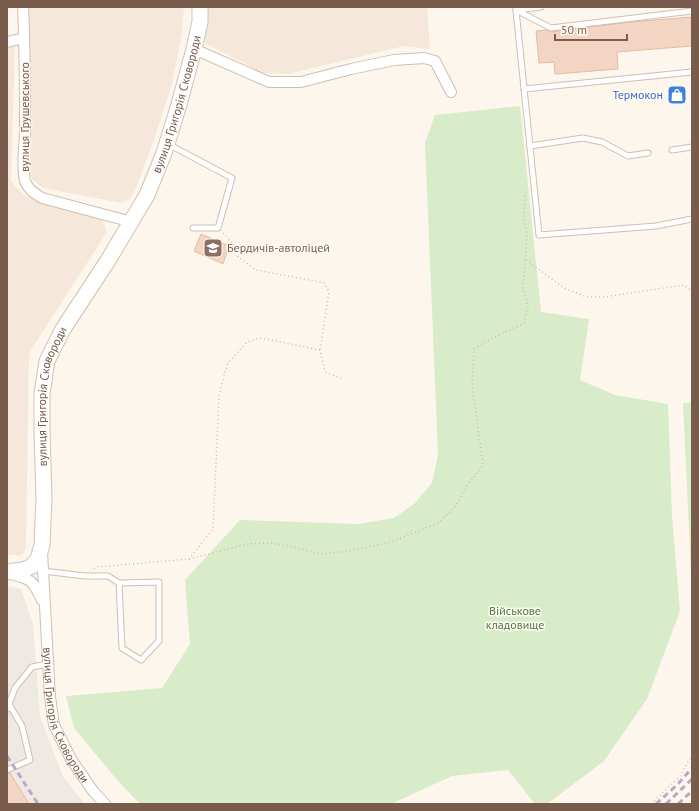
<svg xmlns="http://www.w3.org/2000/svg" width="699" height="811" font-family="'PT Sans',sans-serif">
<rect width="100%" height="100%" fill="#fdf6ec"/>
<g fill="#f5e8da">
<polygon points="26,7 184,7 182,33 172,84 155,137 138,183 130,199 121,203 43,188 33,180 28,171"/>
<polygon points="208,7 427,7 430,49 404,46 288,74 263,73 203,42 208,21"/>
<polygon points="15,45 11,181 24,196 99,217 104,224 107,232 31,350 29,356 26,546 24,553 20,556 7,554 7,47"/>
</g>
<polygon fill="#efe9e4" points="7,586 21,589 33,624 40,716 63,777 85,804 7,804"/>
<g fill="#d8ecc9">
<polygon points="520,106 541,312 589,319 580,380 615,395 668,404 672,515 680,611 647,699 604,761 547,804 535,804 508,770 452,776 391,804 140,804 118,781 74,728 66,696 162,688 190,644 185,580 240,520 358,524 394,518 414,504 432,483 438,455 425,143 435,115"/>
<polygon points="683,403 692,403 692,595"/>
</g>
<g fill="#f3d5c3" stroke="#e6bba3">
<polygon points="692,17 692,46 617,52 618,69 555,74 554,62 539,63 536,31 546,30 551,32 630,22"/>
<polygon points="201,234 229,246 223,264 194,251"/>
<polygon points="10,773 29,804 7,804 7,774"/>
</g>
<g fill="none" stroke-linecap="round" stroke-linejoin="round">
<defs>
<g id="service">
<polyline points="541,7 516,10 539,235 656,226 692,219"/>
<polyline points="516,10 551,28 692,11"/>
<polyline points="524,89 692,72"/>
<polyline points="168,144 232,178 218,228 193,228"/>
<polyline points="530,146 583,138 602,142 628,156 648,153"/>
<polyline points="672,150 692,147"/>
<polyline points="43,571 85,576 108,576 119,583 122,648 141,660 159,641 159,582 119,583"/>
<polyline points="7,709 15,688 32,667 48,664"/>
<polyline points="7,770 30,760 22,726 9,704"/>
</g>
<g id="minor">
<path d="M23,7C25,48 25,88 25,129C25,146 21,164 25,181C27,188 35,194 42,198L132,222"/>
<polyline points="7,42 24,38"/>
<polyline points="194,49 269,82 301,82 351,69 394,60 424,58 435,61 451,92"/>
<path id="s1" d="M42,552L50,697L54,725L71,759L93,791L105,804"/>
<path d="M11,574C33,580 32,580 42,600"/>
</g>
<g id="secondary">
<path id="s2" d="M7,572L23,570L32,566L38,559L42,545L44,498L42,431V394L47,361L63,329L107,262L147,195L164,153L178,108L194,49L200,22V7"/>
</g>
</defs>
<use href="#service" stroke="#d1beb0" stroke-width="7"/>
<use href="#minor" stroke="#d1beb0" stroke-width="12"/>
<use href="#secondary" stroke="#d6c0b0" stroke-width="17"/>
<g stroke="#d9b8a5" stroke-width="1.5" stroke-dasharray="1 3" stroke-linecap="butt">
<polyline points="223,233 234,244 238,257 256,270 324,283 329,292 320,350"/>
<polyline points="526,260 564,288 587,297 604,297 684,285 692,291"/>
<path d="M189,559L247,544L272,543L298,548L321,554L348,551L391,542L438,523L455,507L467,486L483,465L472,384L474,349C490,338 507,332 524,323L528,307L523,288L527,235L524,218L525,196L527,190"/>
<polyline points="94,569 96,567 189,559 213,529 219,396 223,379 228,363 247,342 261,338 320,350 325,372 343,379"/>
<polyline points="651,804 681,775 687,763 692,758"/>
</g>
<use href="#service" stroke="#fff" stroke-width="5"/>
<use href="#minor" stroke="#fff" stroke-width="10"/>
<use href="#secondary" stroke="#fff" stroke-width="15"/>
<g stroke="#b9a8c9" stroke-width="3" stroke-dasharray="6 4" stroke-linecap="butt">
<polyline points="7,756 38,804"/>
<polyline points="656,804 678,784 692,768"/>
<polyline points="666,804 692,779"/>
<polyline points="678,804 692,791"/>
</g>
</g>
<defs>
<symbol id="shop-square" viewBox="-11 -11 22 22"><rect x="-9" y="-9" width="18" height="18" rx="4" fill="#3f7fe0" stroke="#fffaf3"/><path d="M-5-2.5h2.3a2.7 3.5 0 0 1 5.4 0H5L5.5 6h-11ZM-1.5-2.5h3a1.5 2.3 0 0 0-3 0Z" fill="#fff"/></symbol>
<symbol id="school-square" viewBox="-11 -11 22 22"><rect x="-9" y="-9" width="18" height="18" rx="4" fill="#8d6e63" stroke="#fffaf3"/><path d="M0-5L7-2L0 1L-7-2ZM-4 1L0 2.5L4 1V4Q0 6-4 4Z" fill="#fff"/></symbol>
</defs>
<g fill-rule="evenodd">
<use href="#shop-square" x="666" y="84" width="22" height="22"/>
<use href="#school-square" x="202" y="237" width="22" height="22"/>
</g>
<g text-anchor="middle" stroke-width="3" stroke-linejoin="round" paint-order="stroke">
<g font-size="12" fill="#366cbe" stroke="#fffaf3" text-anchor="end">
<text x="663" y="99">Термокон</text>
</g>
<g font-size="12" fill="#7a5c4d" stroke="#fffaf3">
<text dy="4" stroke="none"><textPath href="#s2" startOffset="524">вулиця Григорія Сковороди</textPath></text>
<text transform="translate(25 117) rotate(-90)" y="4">вулиця Грушевського</text>
<text dy="4" stroke="none"><textPath href="#s2" startOffset="200">вулиця Григорія Сковороди</textPath></text>
<text dy="4" stroke="none"><textPath href="#s1" startOffset="167">вулиця Григорія Сковороди</textPath></text>
</g>
<g font-size="12" fill="#785e54" stroke="#fffaf3" text-anchor="start">
<text x="227" y="252">Бердичів-автоліцей</text>
</g>
<g font-size="12" fill="#537a41" stroke="#fffaf3">
<text x="515" y="615">Військове<tspan x="515" dy="14">кладовище</tspan></text>
</g>
</g>
<rect width="699" height="811" fill="none" stroke="#7a5c4d" stroke-width="16"/>
<path d="M555 34v6h72v-6" fill="none" stroke="#7a5c4d" stroke-width="2"/>
<text x="561" y="34" font-size="12" fill="#7a5c4d" stroke="#fffaf3" stroke-width="3" paint-order="stroke">50 m</text>
</svg>
